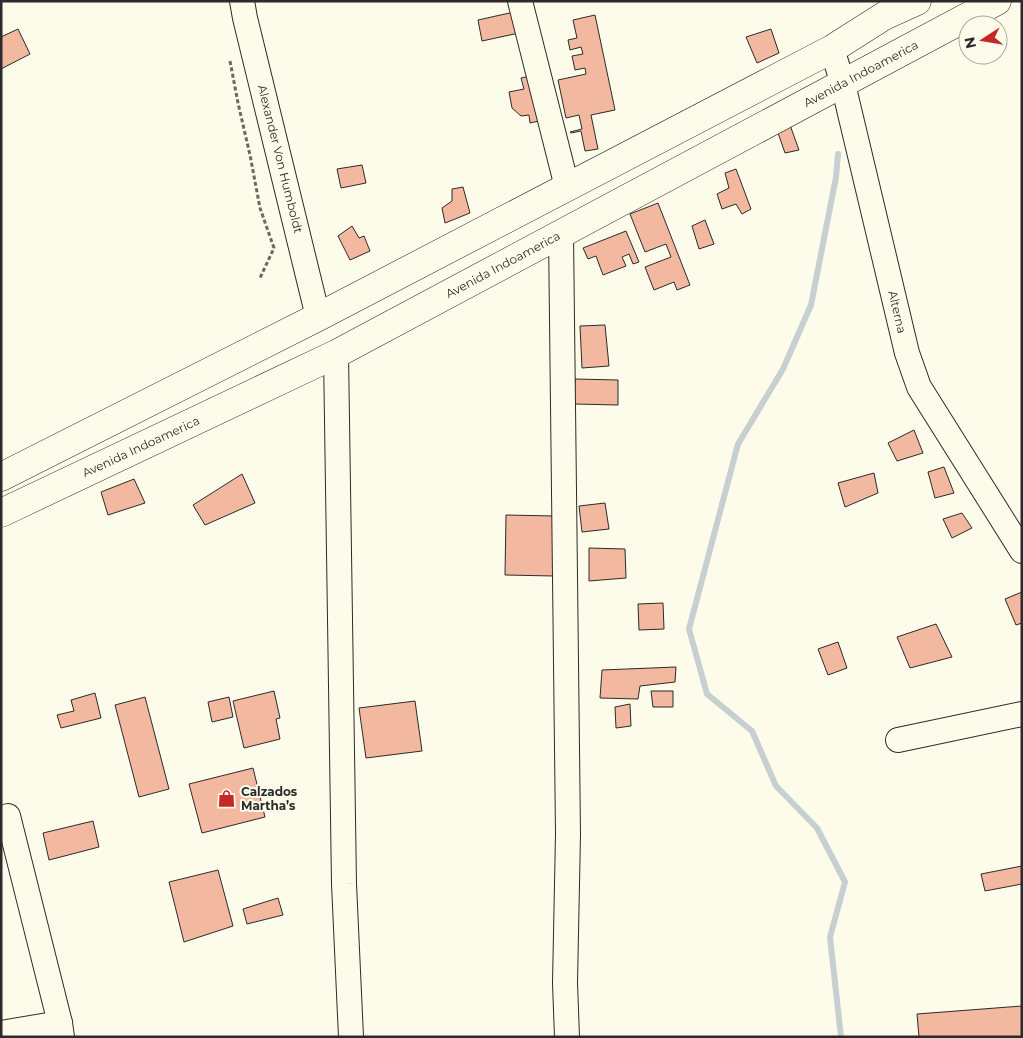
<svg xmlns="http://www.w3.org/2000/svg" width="1023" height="1038" font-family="Montserrat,sans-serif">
<rect width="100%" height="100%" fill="#fdfbea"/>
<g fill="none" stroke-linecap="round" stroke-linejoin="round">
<polyline stroke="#c7d0d0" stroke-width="6" points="838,154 836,177 811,305 783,369 738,444 689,629 707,694 752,731 776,786 817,828 845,882 830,937 841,1037"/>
</g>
<g fill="#f2b8a0" stroke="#2b2b2b">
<polygon points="514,12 519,33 482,41 478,20"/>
<polygon points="595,15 615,110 591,115 598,149 585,151 581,131 571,133 570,132 582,129 579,115 566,118 558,80 586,74 585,68 575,70 572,56 583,54 581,47 570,50 568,40 577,38 573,20"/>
<polygon points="18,29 30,54 1,69 1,37"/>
<polygon points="771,29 779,53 757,63 746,37"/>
<polygon points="530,76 539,121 530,123 529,115 521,116 512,108 509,92 524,89 521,78"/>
<polygon points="790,125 799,150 785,153 777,130"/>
<polygon points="362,165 366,183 341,188 337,169"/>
<polygon points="736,169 751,209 742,214 736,204 722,209 717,194 729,188 725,173"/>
<polygon points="463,187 470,213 445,223 442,208 452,201 452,189"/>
<polygon points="658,203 690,285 677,290 674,282 654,290 645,267 671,257 666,244 645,252 630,214"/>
<polygon points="705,220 714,244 699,249 692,226"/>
<polygon points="352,226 359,238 364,236 370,251 350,260 338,236"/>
<polygon points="626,231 639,262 633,264 629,254 622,257 626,266 603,275 596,256 588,259 583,248"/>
<polygon points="605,325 609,366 582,368 580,326"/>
<polygon points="575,379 618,380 618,405 574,404"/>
<polygon points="914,430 923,453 897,461 888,443"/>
<polygon points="944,467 954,493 935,498 928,472"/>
<polygon points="874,473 878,493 845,507 838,483"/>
<polygon points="242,474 255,503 205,525 193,505"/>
<polygon points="134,479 145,503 108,515 101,492"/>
<polygon points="605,503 609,529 582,532 579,506"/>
<polygon points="962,513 972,528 952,538 943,519"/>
<polygon points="506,515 556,516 554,576 505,575"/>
<polygon points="589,548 625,549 626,578 589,581"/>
<polygon points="1022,592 1022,623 1016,625 1005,599"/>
<polygon points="663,603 664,629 639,630 638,604"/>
<polygon points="936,624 952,657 910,668 897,637"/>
<polygon points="838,642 847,668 828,675 818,649"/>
<polygon points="676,667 675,682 640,686 638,699 600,698 602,670"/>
<polygon points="274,691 280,718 276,719 280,739 244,748 233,701"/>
<polygon points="651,691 673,691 673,707 653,707"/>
<polygon points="95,693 101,718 61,728 57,715 74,711 71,700"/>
<polygon points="145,697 169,789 139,797 115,705"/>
<polygon points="229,697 233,717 212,722 208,702"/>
<polygon points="415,701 422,751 366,758 359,708"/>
<polygon points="630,704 631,726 616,728 615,707"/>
<polygon points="253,768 265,817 202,833 189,784"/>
<polygon points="93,821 99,847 49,860 43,833"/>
<polygon points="1022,866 1022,884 985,891 981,874"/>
<polygon points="218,870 233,926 184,942 169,882"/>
<polygon points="278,898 283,915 247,924 243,909"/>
<polygon points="1022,1006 1022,1037 919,1037 917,1014"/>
</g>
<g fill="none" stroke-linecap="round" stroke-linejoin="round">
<defs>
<g id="minor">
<polyline points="242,1 245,18 318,317"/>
<polyline points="520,1 567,187"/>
<polyline points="832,49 843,84 907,353 919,387 1022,551"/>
<polyline points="561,234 568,834 565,983 567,1037"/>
<polyline points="336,354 344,884 351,1037"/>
<polyline points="898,740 1022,714"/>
<polyline points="8,816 60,1023"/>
<polyline points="1,1033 60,1023 62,1037"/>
</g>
<g id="major">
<polyline points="1,477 318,317 832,49 884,16 917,1"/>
<polyline points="1,513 336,354 997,1"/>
</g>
</defs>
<use href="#minor" stroke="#2b2b2b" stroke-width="26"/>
<use href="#major" stroke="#2b2b2b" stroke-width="29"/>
<polyline stroke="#6a6964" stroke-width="3" stroke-dasharray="4 2.5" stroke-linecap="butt" points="230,61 238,103 250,155 260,208 274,248 260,278"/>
<use href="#minor" stroke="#fdfbea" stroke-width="24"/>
<use href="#major" stroke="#fdfbea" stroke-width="28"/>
</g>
<defs>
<symbol id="shop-bare" viewBox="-9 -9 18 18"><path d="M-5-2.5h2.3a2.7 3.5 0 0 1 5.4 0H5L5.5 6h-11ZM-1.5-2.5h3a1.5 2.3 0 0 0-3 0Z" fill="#c62828" stroke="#fdfbea" stroke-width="2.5" paint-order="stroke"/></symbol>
</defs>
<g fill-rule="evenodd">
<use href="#shop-bare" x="214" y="786" width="25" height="25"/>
</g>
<g text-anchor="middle" stroke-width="4" stroke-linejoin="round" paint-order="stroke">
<g font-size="12" fill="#2b2b2b" stroke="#fdfbea">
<text transform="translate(861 74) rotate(-28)" y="4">Avenida Indoamerica</text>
<text transform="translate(280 159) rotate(76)" y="4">Alexander Von Humboldt</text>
<text transform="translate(503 265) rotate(-28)" y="4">Avenida Indoamerica</text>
<text transform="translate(897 312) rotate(77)" y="4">Alterna</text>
<text transform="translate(141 447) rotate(-25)" y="4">Avenida Indoamerica</text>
</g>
<g font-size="12" font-weight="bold" fill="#2b2b2b" stroke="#fdfbea" text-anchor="start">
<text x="241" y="796">Calzados<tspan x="241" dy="14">Martha’s</tspan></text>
</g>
</g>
<rect width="1023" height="1038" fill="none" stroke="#2b2b2b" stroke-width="5"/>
<g transform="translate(983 40) rotate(258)"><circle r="24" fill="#fdfbea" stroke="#a9a89e"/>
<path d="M0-4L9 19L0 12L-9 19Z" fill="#c62828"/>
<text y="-8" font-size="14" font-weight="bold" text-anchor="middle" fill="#2b2b2b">N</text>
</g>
</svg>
